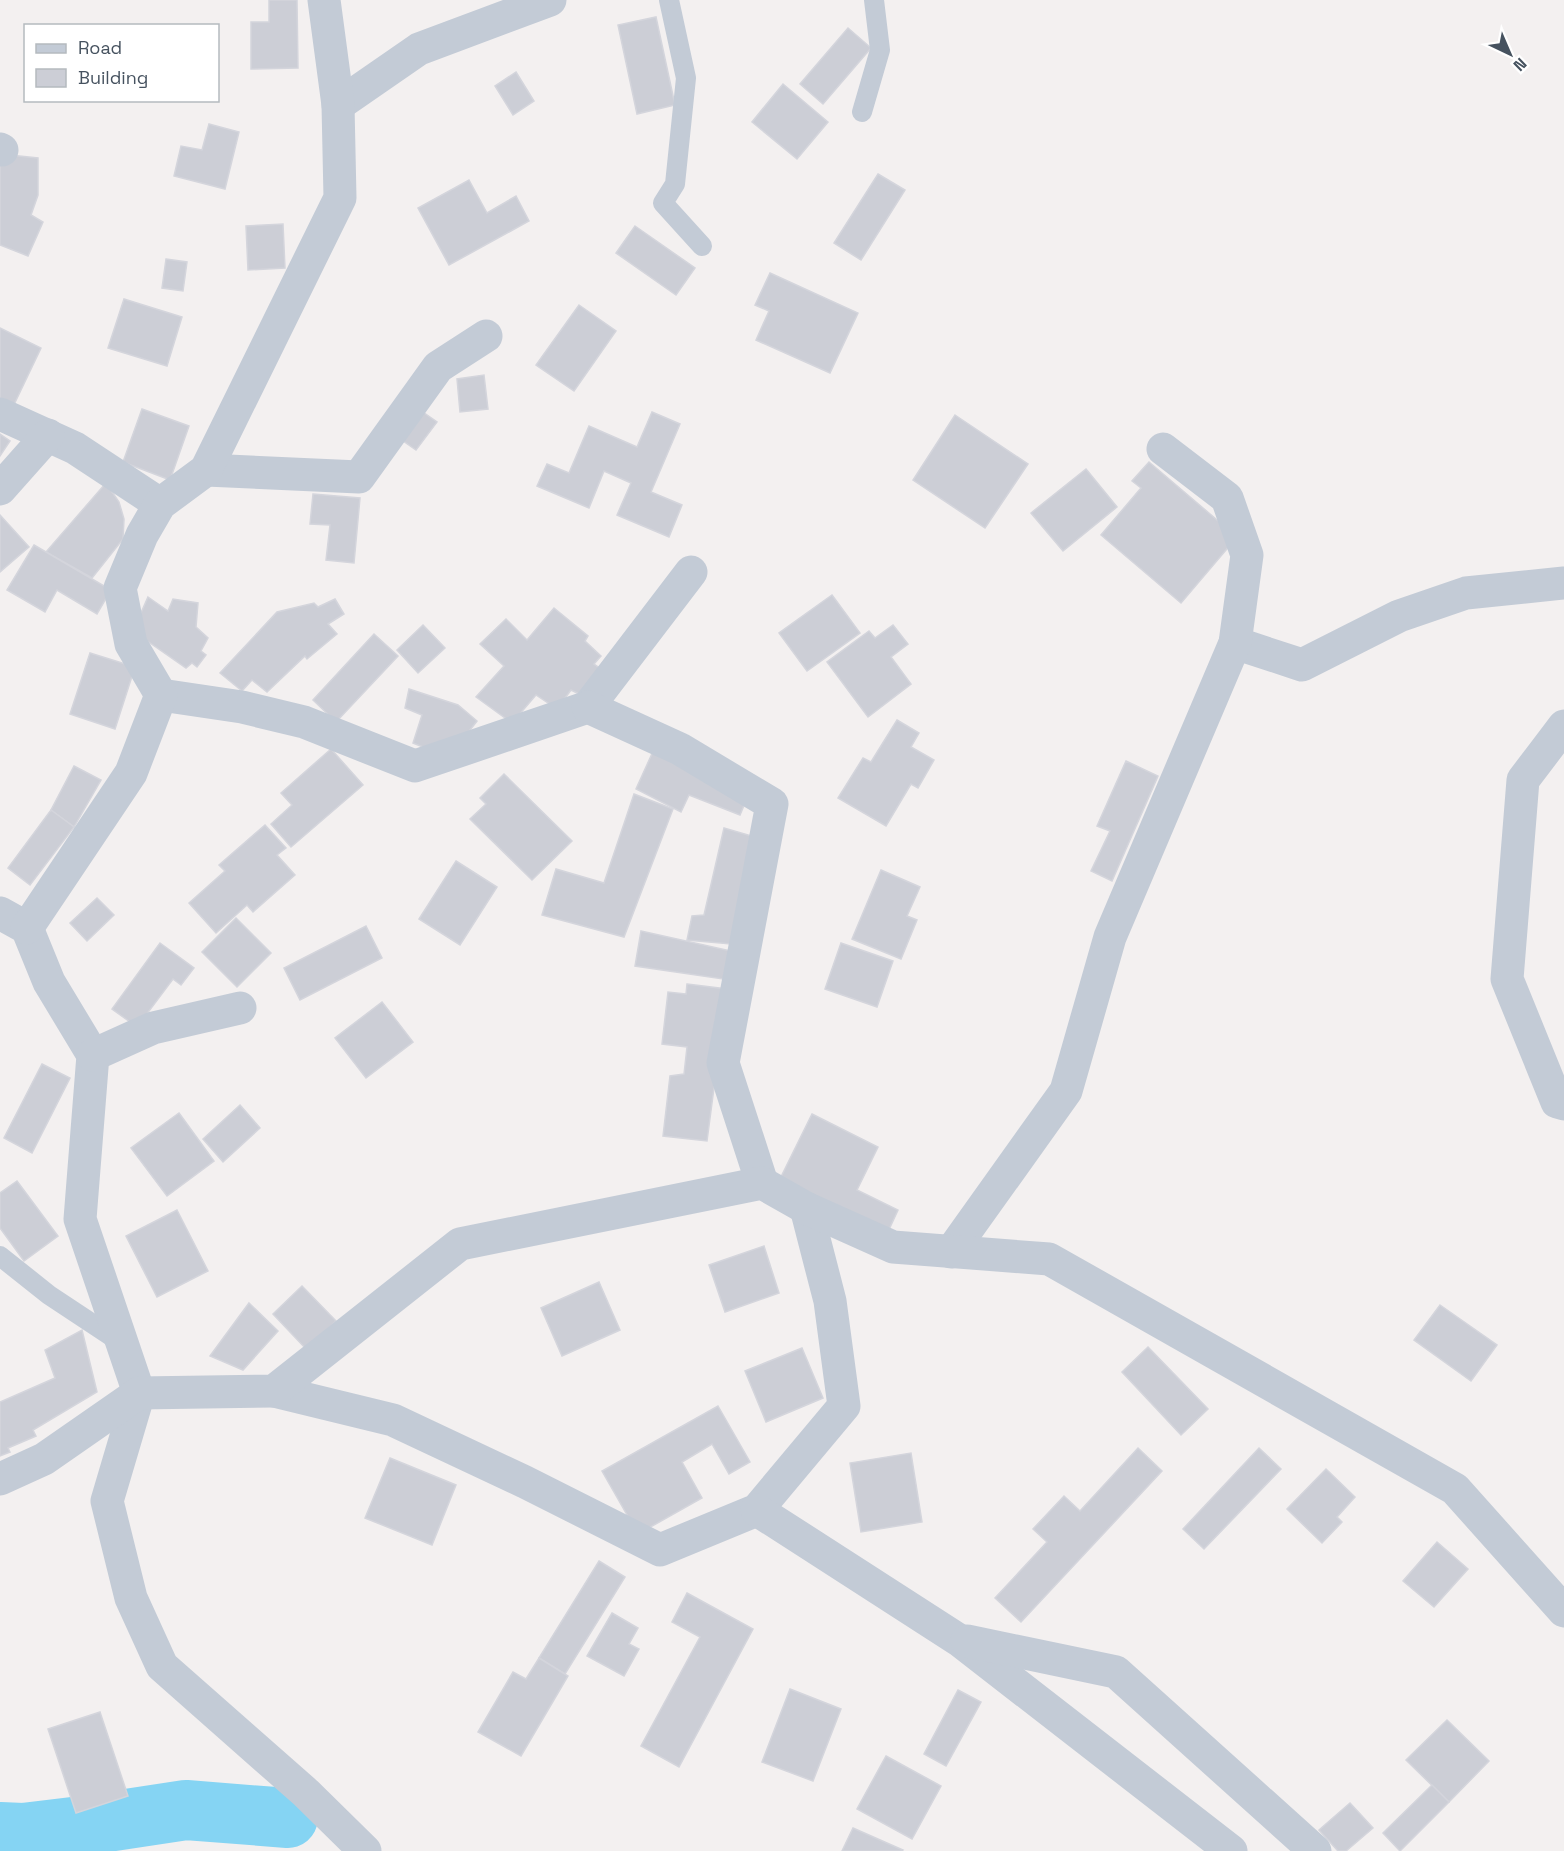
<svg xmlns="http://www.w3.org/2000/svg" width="1564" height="1851" font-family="'Space Grotesk',sans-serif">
<rect width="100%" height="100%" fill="#f3f0f0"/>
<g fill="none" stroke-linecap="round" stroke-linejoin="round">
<polyline stroke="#85d4f3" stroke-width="60" points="0,1832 23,1833 81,1826 186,1810 288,1818"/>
</g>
<g fill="#ccced6" stroke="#d4d5dc" stroke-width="1.5">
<polygon points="269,0 297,0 298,68 251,69 251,22 269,22"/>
<polygon points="656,17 675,105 637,114 618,25"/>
<polygon points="848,28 871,48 823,104 800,84"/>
<polygon points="516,72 534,101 513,115 495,86"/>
<polygon points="783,84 828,122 797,159 752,122"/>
<polygon points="209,124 239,132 225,189 174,176 181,146 202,150"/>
<polygon points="0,154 38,158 38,195 31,215 43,222 28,256 0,245"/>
<polygon points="878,174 905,190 861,260 834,243"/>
<polygon points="469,180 487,213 516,196 529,221 449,265 418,208"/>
<polygon points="283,224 285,268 248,270 246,226"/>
<polygon points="635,226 695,268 676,295 616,253"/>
<polygon points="166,259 187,262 183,291 162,288"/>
<polygon points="770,273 858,313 830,373 756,340 769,311 755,305"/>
<polygon points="124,299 182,317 167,366 108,348"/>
<polygon points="579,305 616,331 574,391 536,365"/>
<polygon points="0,328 41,348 10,413 0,408"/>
<polygon points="484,375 488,409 460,412 457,379"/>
<polygon points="142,409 189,426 170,480 123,462"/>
<polygon points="420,410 437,422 416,450 399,438"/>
<polygon points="652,412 680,424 651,492 682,505 669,537 617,515 631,483 604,471 589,508 537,486 547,464 569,473 589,426 637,447"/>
<polygon points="955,415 1028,464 985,528 913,480"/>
<polygon points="0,434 10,441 0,456"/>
<polygon points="1149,462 1237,537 1181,603 1101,535 1141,488 1132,481"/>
<polygon points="1086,469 1117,507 1063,551 1031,513"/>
<polygon points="106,483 119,502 124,519 123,539 92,578 46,552"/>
<polygon points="313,494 360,498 354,563 326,560 330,525 310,524"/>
<polygon points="0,515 29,547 0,572"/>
<polygon points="34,545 111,590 97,614 57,590 45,612 7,590"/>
<polygon points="832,595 860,633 807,671 779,633"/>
<polygon points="148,597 168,611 173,599 198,603 196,627 208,638 201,651 206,655 197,667 192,663 186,668 133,631"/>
<polygon points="335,599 344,614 328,624 337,634 307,659 305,656 267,692 252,680 242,691 220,673 277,612 314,603 318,607"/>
<polygon points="554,608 588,636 585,641 601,656 594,664 601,669 579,694 571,690 557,709 536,695 512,723 476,697 504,666 480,644 506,619 527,640"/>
<polygon points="423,625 445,648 418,673 397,650"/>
<polygon points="893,625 908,644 891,657 911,684 868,717 827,662 869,631 875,638"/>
<polygon points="374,634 398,656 336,722 313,700"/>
<polygon points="90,653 135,667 115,729 70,714"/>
<polygon points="409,689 458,705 477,721 459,744 435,752 413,743 422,715 405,708"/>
<polygon points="897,720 919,733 911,747 934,760 918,788 911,784 886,826 838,798 863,758 871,762"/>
<polygon points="655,747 748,796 740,815 689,795 681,812 636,789"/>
<polygon points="331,749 363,785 291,847 271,824 292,805 281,793"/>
<polygon points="1126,761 1158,776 1112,881 1091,871 1110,831 1097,826"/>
<polygon points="74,766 101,780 74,827 51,810"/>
<polygon points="504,774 572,841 532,880 470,819 486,804 480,798"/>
<polygon points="634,794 673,809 624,937 542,915 556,869 604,883"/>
<polygon points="51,810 74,827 30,885 8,868"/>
<polygon points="265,825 286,848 277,855 295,875 253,912 247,905 216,933 189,903 225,871 219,865"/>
<polygon points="724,828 755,837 731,944 687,940 692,916 704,915"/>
<polygon points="456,861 497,887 460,945 419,919"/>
<polygon points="881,870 920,887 907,916 917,920 901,959 852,939"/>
<polygon points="97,898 114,915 87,941 70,923"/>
<polygon points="236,918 271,953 237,987 202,952"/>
<polygon points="366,926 382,958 300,1000 284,968"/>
<polygon points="641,931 731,951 723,979 635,966"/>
<polygon points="160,943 194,968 181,985 173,979 137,1027 112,1009"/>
<polygon points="841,943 893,961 877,1007 825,989"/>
<polygon points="687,984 727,989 707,1141 663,1136 670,1076 684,1074 687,1047 662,1044 668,992 686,994"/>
<polygon points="382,1002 413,1042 366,1078 335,1038"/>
<polygon points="42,1064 70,1078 32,1153 4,1138"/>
<polygon points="240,1105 260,1128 223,1162 203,1139"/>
<polygon points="179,1113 214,1161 167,1196 131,1148"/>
<polygon points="812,1114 878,1147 857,1190 898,1210 886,1236 778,1183"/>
<polygon points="17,1181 58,1236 24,1261 0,1228 0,1193"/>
<polygon points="177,1210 208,1271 157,1297 126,1236"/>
<polygon points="764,1246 779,1293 725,1312 709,1265"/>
<polygon points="599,1282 620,1330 562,1356 541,1308"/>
<polygon points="302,1286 336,1321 307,1350 273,1314"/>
<polygon points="249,1303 278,1331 243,1370 210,1356"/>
<polygon points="1440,1305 1497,1345 1471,1381 1414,1340"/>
<polygon points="82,1330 97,1392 33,1430 36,1436 8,1448 10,1452 0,1456 0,1402 55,1378 45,1350"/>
<polygon points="1148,1347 1208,1409 1181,1435 1122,1372"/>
<polygon points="802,1348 823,1398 766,1422 745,1371"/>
<polygon points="718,1406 750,1462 729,1474 712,1444 682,1462 702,1498 638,1534 602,1471"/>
<polygon points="1138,1448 1162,1471 1021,1622 995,1598 1047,1542 1033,1529 1064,1496 1080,1511"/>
<polygon points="1259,1448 1281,1469 1204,1549 1183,1529"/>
<polygon points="911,1453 922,1522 861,1532 850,1463"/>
<polygon points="390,1458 456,1485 432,1545 365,1518"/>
<polygon points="1326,1469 1355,1497 1337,1517 1342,1522 1322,1543 1287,1509"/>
<polygon points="1437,1542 1468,1569 1434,1607 1403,1581"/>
<polygon points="599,1561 625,1577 565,1674 539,1658"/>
<polygon points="687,1593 753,1629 679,1767 641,1746 700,1637 672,1622"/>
<polygon points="612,1613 638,1628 629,1644 639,1649 624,1676 587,1656"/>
<polygon points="539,1658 568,1676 521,1756 478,1732 513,1672 526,1679"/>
<polygon points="790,1689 841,1709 813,1781 762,1762"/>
<polygon points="958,1690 981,1702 946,1766 924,1754"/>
<polygon points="100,1712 128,1796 76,1813 48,1729"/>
<polygon points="1447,1720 1489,1761 1449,1802 1406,1760"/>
<polygon points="886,1756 941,1786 912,1839 857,1809"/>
<polygon points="1432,1785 1449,1802 1400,1851 1383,1833"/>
<polygon points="1350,1803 1373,1828 1346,1851 1338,1851 1319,1830"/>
<polygon points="853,1828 903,1850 902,1851 842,1851"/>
</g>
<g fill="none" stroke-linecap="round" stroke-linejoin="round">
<g stroke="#c3cbd6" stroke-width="20">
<polyline points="669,0 686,78 675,184 663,203 702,246"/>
<polyline points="862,112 880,50 874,0"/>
<polyline points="0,1256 49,1295 120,1342"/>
</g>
<g stroke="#c3cbd6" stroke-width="33">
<polyline points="338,105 419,49 550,0"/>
<polyline points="0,149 2,150"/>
<polyline points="0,414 75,448 160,504"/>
<polyline points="206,470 359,477 438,367 486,336"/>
<polyline points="0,489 48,435"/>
<polyline points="1235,643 1302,665 1399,616 1466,593 1564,583"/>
<polyline points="161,695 242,707 304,722 415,766 588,707 691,572"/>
<polyline points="588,707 680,749 772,804 723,1063 762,1183"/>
<polyline points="1564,726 1523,780 1507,979 1557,1102 1564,1104"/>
<polyline points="0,913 27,928 49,982 93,1055 80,1219 139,1393 107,1501 131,1598 162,1666 306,1793 365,1851"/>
<polyline points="27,928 131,773 161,695 131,644 120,588 142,535 160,504 206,470 340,198 338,105 324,0"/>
<polyline points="93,1055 153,1028 240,1008"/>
<polyline points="951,1252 1066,1091 1110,937 1235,643 1247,555 1227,498 1163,449"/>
<polyline points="274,1391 393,1420 525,1482 660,1550 757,1510 844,1406 830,1301 806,1208"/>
<polyline points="0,1479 44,1459 139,1393 274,1391 460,1244 762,1183 806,1208 893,1247 1049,1259 1455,1489 1564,1611"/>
<polyline points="757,1510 959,1640 1231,1851"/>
<polyline points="967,1641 1116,1672 1315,1851"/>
</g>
</g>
<rect x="24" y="24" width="195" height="78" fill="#ffffff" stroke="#b5babf" stroke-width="1.5"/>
<rect x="36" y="44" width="30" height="9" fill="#c3cbd6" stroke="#b5babf" stroke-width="1.5"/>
<text x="78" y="54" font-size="18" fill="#46525f">Road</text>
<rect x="36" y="69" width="30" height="18" fill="#ccced6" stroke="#b5babf" stroke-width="1.5"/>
<text x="78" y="84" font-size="18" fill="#46525f">Building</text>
<g transform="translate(1510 54) rotate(136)" stroke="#ffffff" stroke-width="4.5" paint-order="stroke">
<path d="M0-4.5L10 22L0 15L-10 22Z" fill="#46525f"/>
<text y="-9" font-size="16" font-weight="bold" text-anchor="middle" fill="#46525f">N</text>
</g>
</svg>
